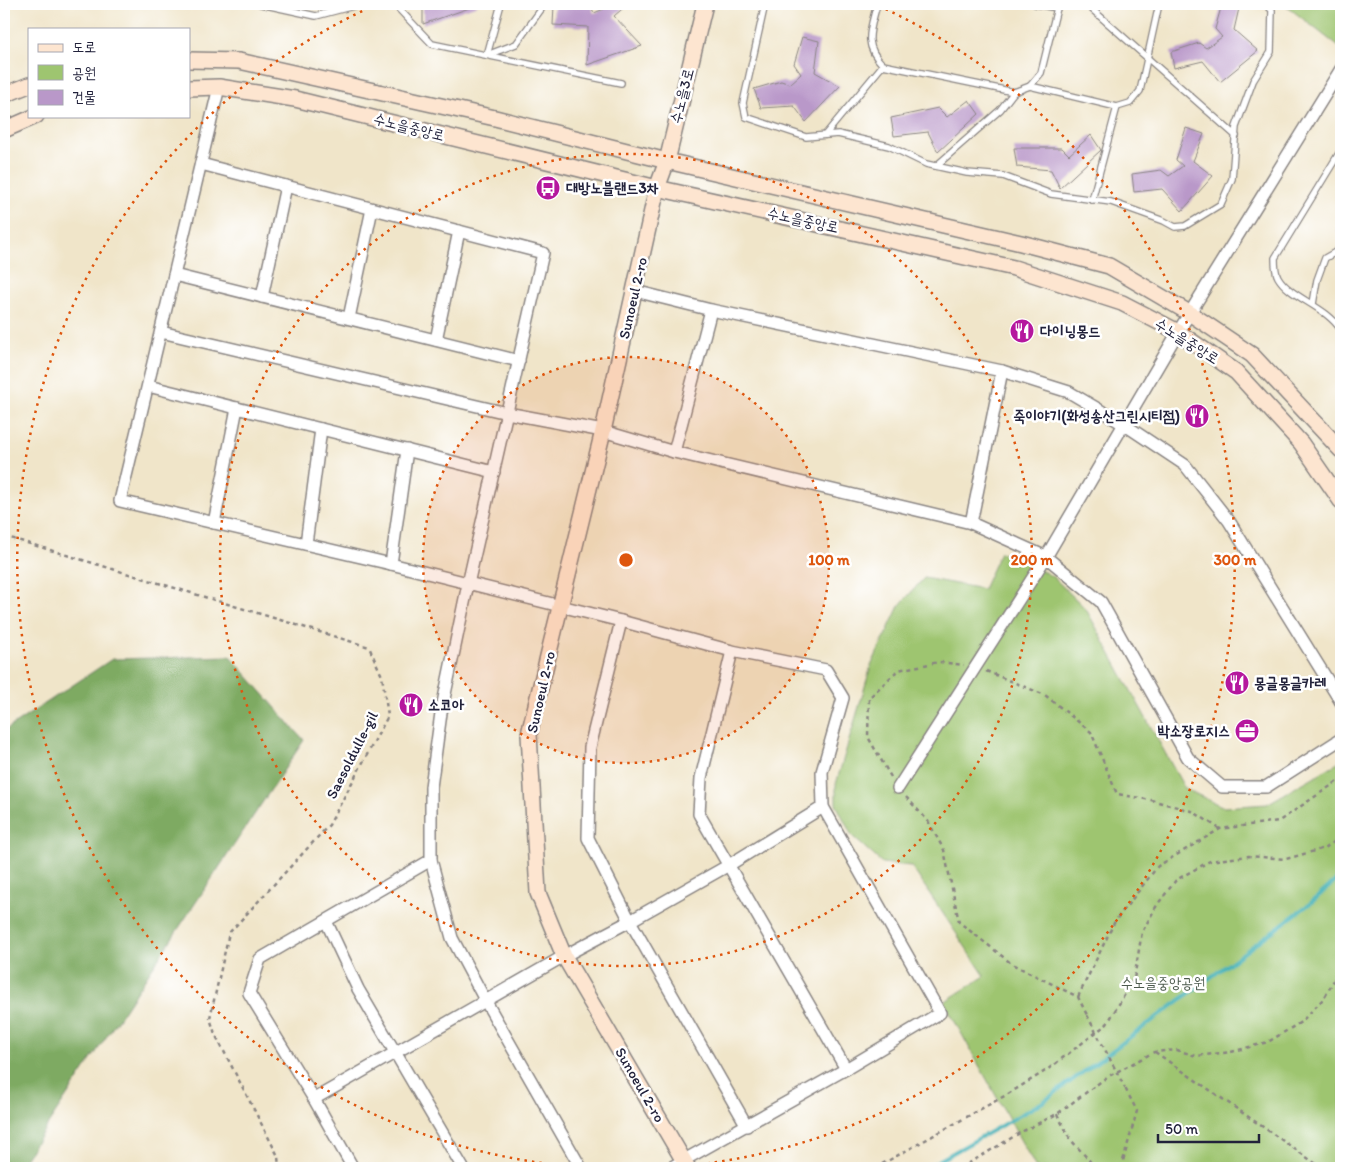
<svg xmlns="http://www.w3.org/2000/svg" width="1345" height="1172" font-family="Itim,'Poor Story',sans-serif">
<rect width="100%" height="100%" fill="#fff"/>
<filter id="ink" filterUnits="userSpaceOnUse"><feTurbulence type="fractalNoise" baseFrequency=".02" numOctaves="2"/><feDisplacementMap in="SourceGraphic" scale="10" xChannelSelector="R" yChannelSelector="G"/><feConvolveMatrix kernelMatrix="1 2 1 2 8 2 1 2 1" color-interpolation-filters="sRGB"/></filter>
<filter id="wash" filterUnits="userSpaceOnUse"><feTurbulence type="fractalNoise" baseFrequency=".0096" numOctaves="4" result="noise"/><feDisplacementMap in="SourceGraphic" scale="20" xChannelSelector="R" yChannelSelector="G"/><feGaussianBlur stdDeviation="1.12" result="paint"/><feColorMatrix in="noise" values="0 0 0 0 0 0 0 0 0 0 0 0 0 0 0 0 0 1.4 0 .05"/><feComposite in="paint" operator="in"/></filter>
<g filter="url(#wash)">
<rect width="100%" height="100%" fill="#f0e5c9"/>
<g fill="#9ec570" stroke="#607456">
<polygon points="1284,4 1341,4 1341,44 1339,47"/>
<polygon points="1000,552 1017,557 1053,577 1086,609 1185,789 1224,807 1267,804 1341,761 1341,1168 1036,1168 944,1002 985,976 911,866 882,863 852,836 836,804 836,784 871,666 899,606 924,578 983,589"/>
</g>
<polygon fill="#7eaa62" stroke="#50664e" points="230,656 304,740 19,1168 4,1168 4,731 112,659"/>
<g fill="none" stroke-linecap="round" stroke-linejoin="round">
<polyline stroke="#3eafb5" stroke-width="4" points="926,1168 1043,1102 1312,902 1341,876"/>
</g>
<g id="blocks">
<g fill="#b998c9">
<polygon points="423,4 476,4 478,5 423,24"/>
<polygon points="602,4 628,4 614,16 642,46 587,65 588,27 553,25 554,5 591,6 594,13 604,9"/>
<polygon points="1222,4 1240,4 1234,30 1258,51 1220,82 1203,61 1174,68 1171,52 1199,43 1206,48 1222,37 1215,29"/>
<polygon points="802,37 819,41 815,72 840,86 806,122 794,106 761,108 754,89 781,81 790,84 801,74 794,64"/>
<polygon points="969,100 979,114 938,152 928,132 894,136 891,118 938,108 947,117"/>
<polygon points="1186,128 1204,134 1193,161 1213,176 1182,211 1162,189 1134,192 1132,174 1161,170 1169,176 1183,166 1176,160"/>
<polygon points="1091,135 1101,150 1060,188 1051,170 1017,167 1014,148 1062,148 1069,155"/>
<polygon points="1337,214 1341,215 1341,236 1337,233"/>
</g>
</g>
</g>
<g filter="url(#ink)">
<use href="#blocks" fill-opacity="0" stroke="#898482" stroke-width="1"/>
<g fill="none" stroke-linecap="round" stroke-linejoin="round">
<defs>
<g id="lane">
<polyline points="261,4 316,16 361,4"/>
<polyline points="387,4 397,7 432,44 621,83"/>
<polyline points="765,4 743,103 746,117 806,137 838,134 889,146 926,164 967,173 1003,176 1051,194 1111,202 1164,221 1175,227 1185,226 1221,204 1232,179 1236,127 1253,81 1271,52 1272,10 1265,4"/>
<path d="M877,4C871,29 862,44 883,65L1014,92L1030,86L1041,73L1058,4"/>
<polyline points="1035,4 1057,8"/>
<polyline points="1086,4 1236,136"/>
<polyline points="487,55 516,44 545,4"/>
<polyline points="487,55 501,4"/>
<polyline points="1030,86 1117,107 1130,103 1140,91 1159,4"/>
<polyline points="825,135 883,65"/>
<path d="M1341,150L1275,258C1275,264 1275,272 1278,277C1290,298 1326,306 1341,330"/>
<polyline points="936,166 1000,110 1014,92"/>
<polyline points="1092,200 1117,107"/>
<polyline points="1313,304 1317,280 1325,258 1341,249"/>
</g>
<g id="street">
<polyline points="219,87 120,501 391,564 621,621 732,651 826,670 843,698 822,772 823,807 940,1013 846,1069 670,1168"/>
<polyline points="201,164 543,253 468,584 441,713 431,787 431,860 452,938 485,1000 581,1168"/>
<polyline points="174,275 519,361"/>
<polyline points="635,291 711,310 1002,371 1069,392 1125,425 1185,465 1229,521 1341,702"/>
<polyline points="262,297 286,186"/>
<polyline points="349,318 372,209"/>
<polyline points="161,332 507,413 603,431 674,452 971,523 1046,557 1101,602 1188,758 1222,787 1266,787 1341,739"/>
<polyline points="436,340 459,231"/>
<polyline points="148,386 494,472"/>
<polyline points="674,452 711,310"/>
<polyline points="214,523 237,408"/>
<polyline points="971,523 1002,371"/>
<polyline points="306,544 321,429"/>
<polyline points="391,564 407,450"/>
<polyline points="621,621 590,747 588,838 630,921 747,1126"/>
<polyline points="732,651 701,778 699,814 846,1069"/>
<polyline points="898,788 1046,557 1178,332 1341,69"/>
<polyline points="326,921 358,989 463,1168"/>
<polyline points="314,1099 564,956 630,921 729,865 823,807"/>
<polyline points="353,1168 314,1099 249,993 260,959 431,860"/>
</g>
<g id="secondary">
<polyline points="189,60 239,61 495,118 667,161 1021,243 1109,266 1191,314 1252,355 1341,450"/>
<polyline points="189,88 219,87 295,99 657,188 1014,268 1122,303 1178,332 1236,372 1301,443 1341,501"/>
<polyline points="4,95 29,85"/>
<polyline points="4,130 36,116"/>
<polyline points="688,1168 564,956 538,893 529,734 603,431 657,188 667,161 705,4"/>
</g>
</defs>
<use href="#lane" stroke="#898482" stroke-width="8"/>
<use href="#street" stroke="#898482" stroke-width="14"/>
<use href="#secondary" stroke="#898482" stroke-width="18"/>
<g stroke="#898482" stroke-width="2.5" stroke-dasharray="4 4" stroke-linecap="butt">
<polyline points="4,536 369,647 382,676 388,716 329,825 229,933 210,1018 215,1034 278,1156 279,1168"/>
<polyline points="986,671 1045,695 1091,732 1117,794 1151,800 1192,811 1220,829"/>
<polyline points="891,777 868,737 869,698 898,670 939,662 964,665"/>
<polyline points="906,797 928,821 944,850 959,922 1012,964 1078,997 1087,1015"/>
<polyline points="1078,997 1115,921 1158,866 1220,829 1279,821 1341,779"/>
<polyline points="1155,1052 1322,1168"/>
<polyline points="1057,1114 1071,1140 1089,1160 1094,1168"/>
<polyline points="875,1168 1008,1094 1047,1070 1107,1024 1134,979 1142,932 1157,905 1176,880 1210,861 1249,856 1286,859 1325,848 1341,837"/>
<polyline points="961,1168 1023,1131 1057,1114 1107,1077 1154,1052 1177,1050 1196,1056 1231,1052 1268,1042 1301,1022 1325,997 1341,967"/>
<polyline points="1121,1168 1137,1111 1125,1088"/>
</g>
<use href="#lane" stroke="#fff" stroke-width="5.5"/>
<use href="#street" stroke="#fff" stroke-width="11"/>
<use href="#secondary" stroke="#fde5d0" stroke-width="15"/>
<polyline stroke="#898482" stroke-width="2.5" stroke-dasharray="4 4" stroke-linecap="butt" points="1087,1015 1125,1088"/>
</g>
</g>
<circle cx="626" cy="560" r="203" fill="#de560e" fill-opacity=".12"/>
<g fill="none" stroke="#de560e" stroke-width="2.5" stroke-dasharray="2.5 5">
<circle cx="626" cy="560" r="203"/>
<circle cx="626" cy="560" r="406"/>
<path d="M594 1168A609 609 0 0 1 373 6M879 6A609 609 0 0 1 658 1168"/>
</g>
<defs>
<symbol id="bus-disc" viewBox="-11 -11 22 22"><circle r="9.5" fill="#b5179e" stroke="#fff"/><path d="M-5-6H5V4H4V6H2V4H-2V6H-4V4H-5ZM-3.5-4V0h7V-4ZM-3.5 1.2v1.5H-2V1.2ZM2 1.2v1.5H3.5V1.2Z" fill="#fff"/></symbol>
<symbol id="restaurant-disc" viewBox="-11 -11 22 22"><circle r="9.5" fill="#b5179e" stroke="#fff"/><path d="M-5-6h1v4h1v-4h1v4h1v-4h1v5L-1.5 .5V6h-2V.5L-5-1ZM5-6V6H3V1.5H1.5Q1.5-4 5-6Z" fill="#fff"/></symbol>
<symbol id="office-disc" viewBox="-11 -11 22 22"><circle r="9.5" fill="#b5179e" stroke="#fff"/><path d="M-6-3h4V-5.5h4V-3h4V5H-6ZM-1-4.5V-3h2v-1.5ZM-6 0V1H6V0Z" fill="#fff"/></symbol>
</defs>
<g fill-rule="evenodd">
<use href="#bus-disc" x="534" y="174" width="28" height="28"/>
<use href="#restaurant-disc" x="1008" y="317" width="28" height="28"/>
<use href="#restaurant-disc" x="1183" y="402" width="28" height="28"/>
<use href="#restaurant-disc" x="1223" y="669" width="28" height="28"/>
<use href="#restaurant-disc" x="397" y="691" width="28" height="28"/>
<use href="#office-disc" x="1233" y="717" width="28" height="28"/>
</g>
<g text-anchor="middle" stroke-width="5" stroke-linejoin="round" paint-order="stroke">
<g font-size="15" fill="#22223b" stroke="#fff">
<text transform="translate(682 96) rotate(-76)" y="5">수노을3로</text>
<text transform="translate(409 127) rotate(14)" y="5">수노을중앙로</text>
<text transform="translate(803 220) rotate(12)" y="5">수노을중앙로</text>
<text transform="translate(633 298) rotate(-77)" y="5">Sunoeul 2-ro</text>
<text transform="translate(1187 341) rotate(32)" y="5">수노을중앙로</text>
<text transform="translate(541 692) rotate(-77)" y="5">Sunoeul 2-ro</text>
<text transform="translate(352 755) rotate(-63)" y="5">Saesoldulle-gil</text>
<text transform="translate(640 1085) rotate(60)" y="5">Sunoeul 2-ro</text>
</g>
<g font-size="15" font-weight="bold" fill="#22223b" stroke="#fff" text-anchor="start">
<text x="566" y="193">대방노블랜드3차</text>
<text x="1040" y="336">다이닝몽드</text>
<text x="1180" y="421" text-anchor="end">죽이야기(화성송산그린시티점)</text>
<text x="1254" y="688">몽글몽글카레</text>
<text x="428" y="710">소코아</text>
<text x="1230" y="736" text-anchor="end">박소장로지스</text>
</g>
<g font-size="15" fill="#4d5b4e" stroke="#fff">
<text x="1163" y="988">수노을중앙공원</text>
</g>
</g>
<circle cx="626" cy="560" r="8" fill="#de560e" stroke="#fff" stroke-width="2.5"/>
<g font-size="15" text-anchor="middle" font-weight="bold" fill="#de560e" stroke="#fff" stroke-width="5" stroke-linejoin="round" paint-order="stroke">
<text x="829" y="565">100 m</text>
<text x="1032" y="565">200 m</text>
<text x="1235" y="565">300 m</text>
</g>
<rect width="1345" height="1172" fill="none" stroke="#fff" stroke-width="20"/>
<rect x="28" y="28" width="162" height="90" fill="#ffffff" stroke="#a7a7b1"/>
<rect x="38" y="44" width="25" height="8" fill="#fde5d0" stroke="#a7a7b1"/>
<text x="72" y="52" font-size="15" fill="#22223b">도로</text>
<rect x="38" y="65" width="25" height="15" fill="#9ec570" stroke="#a7a7b1"/>
<text x="72" y="78" font-size="15" fill="#22223b">공원</text>
<rect x="38" y="90" width="25" height="15" fill="#b998c9" stroke="#a7a7b1"/>
<text x="72" y="102" font-size="15" fill="#22223b">건물</text>
<path d="M1158 1134v8h101v-8" fill="none" stroke="#22223b" stroke-width="2.5"/>
<text x="1165" y="1134" font-size="15" fill="#22223b" stroke="#ffffff" stroke-width="4" paint-order="stroke">50 m</text>
</svg>
